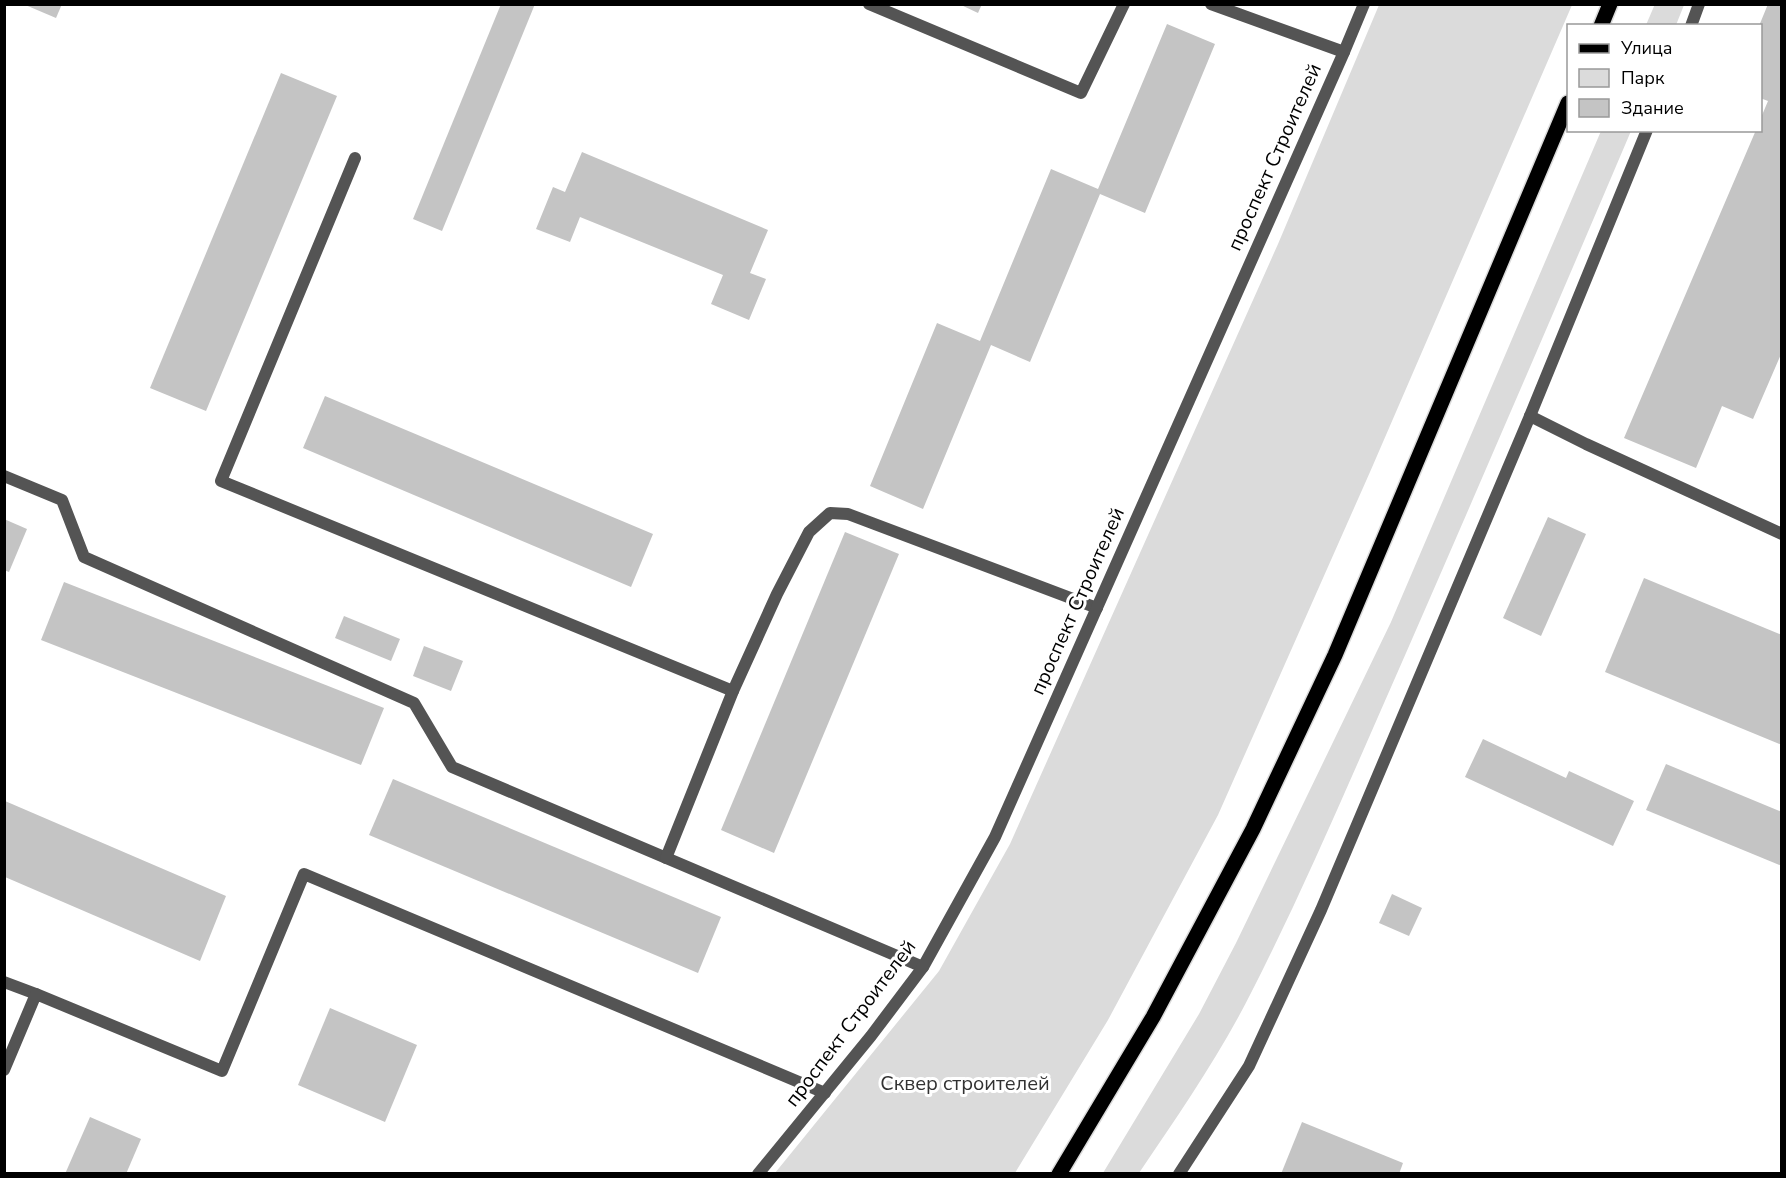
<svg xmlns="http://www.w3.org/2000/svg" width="1786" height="1178" font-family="'Nunito Sans',sans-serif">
<rect width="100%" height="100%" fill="#fff"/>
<g fill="#dbdbdb">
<polygon points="1655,4 1684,4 1684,5 1676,25 1646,25"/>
<polygon points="1379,5 1572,5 1370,472 1218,815 1108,1020 1015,1173 775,1173 939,971 1010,844 1278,244"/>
<path d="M1601,131H1631C1557,305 1482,479 1406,653C1356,766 1308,881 1252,991C1220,1055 1179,1114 1139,1173H1103L1199,1014L1236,943L1391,622Z"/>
</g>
<g fill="#c4c4c4">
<polygon points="23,4 62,4 56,18"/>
<polygon points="501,4 535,4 442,231 413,219"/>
<polygon points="959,4 982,4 978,13"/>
<polygon points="1768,4 1782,4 1782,352 1753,419 1722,406 1696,468 1624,438 1756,130 1760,130 1760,120 1768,101 1760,98 1760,26 1759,26"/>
<polygon points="1167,24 1215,44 1145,213 1100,194 1030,362 991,345 923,509 870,486 937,323 980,341 1051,169 1098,189"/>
<polygon points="281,73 337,96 206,411 150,388"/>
<polygon points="582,152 768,230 750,273 766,279 749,320 711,304 723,275 580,217 570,242 536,229 553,187 565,192"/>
<polygon points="325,396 653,534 631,587 303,448"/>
<polygon points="1548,517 1586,534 1541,636 1503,618"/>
<polygon points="4,519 27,529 9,572 4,570"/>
<polygon points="845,532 899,554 774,853 721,830"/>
<polygon points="1644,578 1782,635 1782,745 1605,672"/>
<polygon points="64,582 384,708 361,765 41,640"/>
<polygon points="344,616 400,639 391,661 335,638"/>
<polygon points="424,646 463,661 451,691 413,676"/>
<polygon points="1483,739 1566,778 1569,771 1634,801 1613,846 1465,777"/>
<polygon points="1666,764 1782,812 1782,866 1646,810"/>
<polygon points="393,779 721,917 698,973 369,835"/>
<polygon points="5,801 226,896 200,961 5,877"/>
<polygon points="1392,894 1422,908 1409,936 1379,923"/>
<polygon points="330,1008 417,1045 385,1122 298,1085"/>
<polygon points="90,1117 141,1139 126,1174 65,1174"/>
<polygon points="1302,1122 1403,1163 1399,1174 1281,1174"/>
</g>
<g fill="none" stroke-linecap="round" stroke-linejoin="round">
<defs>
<g id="primary">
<polyline points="1601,26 1610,4"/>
<polyline points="1059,1174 1153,1017 1253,829 1335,655 1568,103"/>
</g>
</defs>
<use href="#primary" stroke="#dbdbdb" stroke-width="18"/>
<g stroke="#545454" stroke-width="12">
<polyline points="869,4 1081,93 1124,4"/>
<polyline points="1211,4 1344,52"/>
<polyline points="355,158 221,481 733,691"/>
<polyline points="1530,416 1586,444 1782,534"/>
<polyline points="4,476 62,500 84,557 414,703 452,767 923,967"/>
<polyline points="666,858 733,691 777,594 809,532 830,513 848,514 1097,608"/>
<polyline points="4,982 36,994"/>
<polyline points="4,1070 36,994 222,1071 304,874 825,1093"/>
</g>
<g stroke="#545454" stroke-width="12">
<polyline points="1691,26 1699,4"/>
<polyline points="758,1174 871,1036 923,967 995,837 1344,52 1364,4"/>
<polyline points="1179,1174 1249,1066 1321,910 1530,416 1647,130"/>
</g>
<use href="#primary" stroke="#000" stroke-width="15"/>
</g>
<g text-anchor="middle" stroke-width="6" stroke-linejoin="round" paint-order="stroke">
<g font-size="20" fill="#000" stroke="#fff">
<text transform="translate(1274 157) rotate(-66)" y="7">проспект Строителей</text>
<text transform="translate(1077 601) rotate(-66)" y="7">проспект Строителей</text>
<text transform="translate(850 1023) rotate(-53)" y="7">проспект Строителей</text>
</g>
<g font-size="20" fill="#323232" stroke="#fff">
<text x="965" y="1090">Cквер cтроителей</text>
</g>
</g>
<rect width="1786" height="1178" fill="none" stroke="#000000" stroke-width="12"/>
<rect x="1567" y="24" width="195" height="108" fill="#ffffff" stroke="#999999" stroke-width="1.5"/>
<rect x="1579" y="44" width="30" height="9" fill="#000000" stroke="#999999" stroke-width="1.5"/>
<text x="1621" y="54" font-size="18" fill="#000000">Улица</text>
<rect x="1579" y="69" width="30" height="18" fill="#dbdbdb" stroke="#999999" stroke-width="1.5"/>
<text x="1621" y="84" font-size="18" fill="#000000">Парк</text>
<rect x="1579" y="99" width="30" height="18" fill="#c4c4c4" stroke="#999999" stroke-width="1.5"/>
<text x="1621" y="114" font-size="18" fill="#000000">Здание</text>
</svg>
